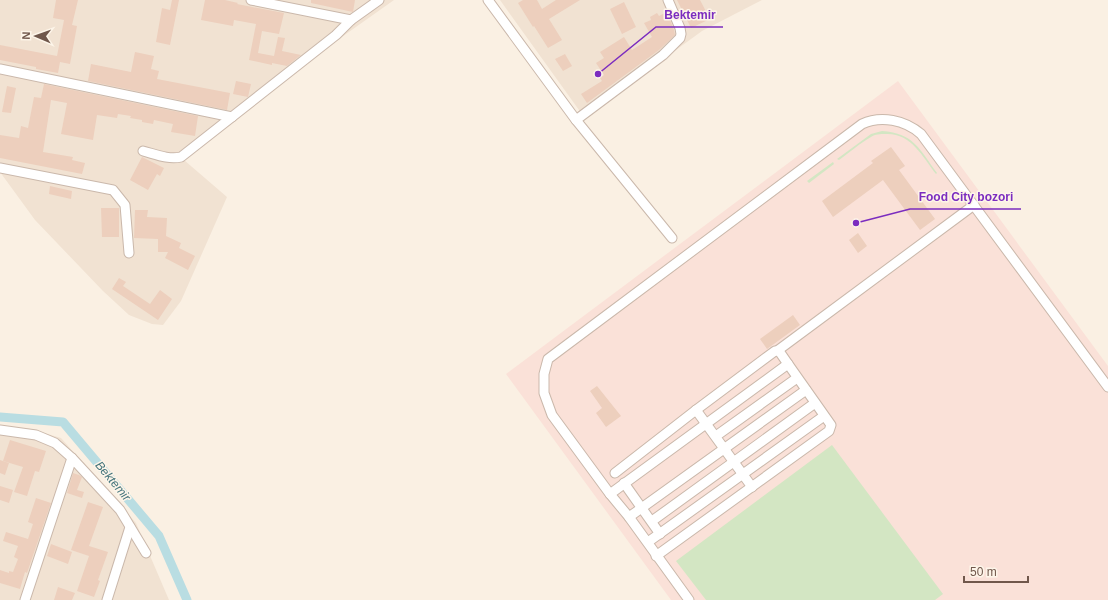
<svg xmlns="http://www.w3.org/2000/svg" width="1108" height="600" font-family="Arial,sans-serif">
<rect width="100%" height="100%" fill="#faf0e3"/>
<g fill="#f1e2d2">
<polygon points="0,0 394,0 177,154 227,197 181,301 163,325 152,324 129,315 103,291 35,220 0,172"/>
<polygon points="500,0 762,0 702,31 584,117"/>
<polygon points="0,427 31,429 61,438 136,523 169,600 0,600"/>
</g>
<polygon fill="#fae1d8" points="898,81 1108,366 1108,600 671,600 506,374"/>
<g fill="#d3e6c3">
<path d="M882,131C914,133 920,150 937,173L936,174C922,156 911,133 886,134C880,134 875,134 871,137C860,143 849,153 839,160L837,159L871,134Z"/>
<polygon points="833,162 834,164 809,183 807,181"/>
<polygon points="832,445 943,594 935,600 706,600 676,561"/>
</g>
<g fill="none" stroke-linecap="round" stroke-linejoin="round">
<polyline stroke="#b9dde2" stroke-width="9" points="0,417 63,422 159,536 187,600"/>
</g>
<g fill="#edcfbd">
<polygon points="56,0 78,0 72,25 77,26 70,64 60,62 58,73 36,69 36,67 0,60 0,45 57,56 64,20 53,18"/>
<polygon points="172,0 179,0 170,45 156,42 162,8 170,10"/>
<polygon points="205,0 225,0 238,3 237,4 284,13 279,34 262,31 258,53 274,56 278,37 285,38 282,51 301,55 287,66 272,63 272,65 249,60 256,24 234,20 233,26 201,20"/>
<polygon points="311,0 355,0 353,12 311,3"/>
<polygon points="523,0 537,0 542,9 556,0 580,0 549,19 562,40 548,48 534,26 533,27 518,3"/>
<polygon points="677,0 700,0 710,19 691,28"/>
<polygon points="624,2 636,27 622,34 610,9"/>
<polygon points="667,12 674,30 675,35 659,50 587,103 581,94 602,81 600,78 604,75 596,63 604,58 600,52 624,37 632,50 652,37 644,23 651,20 650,17 657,13 659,16"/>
<polygon points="135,52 154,56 151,69 159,71 157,79 230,93 227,110 88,81 91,64 131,72"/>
<polygon points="565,54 572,66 563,71 555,59"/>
<polygon points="236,81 251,84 248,97 233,94"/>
<polygon points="44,84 198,116 195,136 171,132 173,124 154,120 153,124 142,122 142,120 130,118 131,116 118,114 117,118 97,115 93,140 61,134 67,103 51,100 43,152 73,157 72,160 85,163 82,174 0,158 0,135 19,138 21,126 28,128 34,97 41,98"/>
<polygon points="7,86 16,88 11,113 2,112"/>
<polygon points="891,147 905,166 899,170 935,219 920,230 883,180 833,217 822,201 873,163 871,161"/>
<polygon points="142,157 164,168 160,176 157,174 148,190 130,180"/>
<polygon points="50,186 72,191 71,199 49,194"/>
<polygon points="101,208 119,208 119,237 102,237"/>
<polygon points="135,210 148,210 147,217 167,218 166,236 181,243 179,248 195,256 188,270 165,258 168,252 158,252 158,239 134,238"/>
<polygon points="858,233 867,246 858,253 849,240"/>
<polygon points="119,278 126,282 123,286 150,304 160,290 172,299 158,320 112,289"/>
<polygon points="793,315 800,325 767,349 760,339"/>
<polygon points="597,386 621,416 606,427 596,413 602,408 590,391"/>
<polygon points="10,440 46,451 39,472 35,471 27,496 14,492 23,467 3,461"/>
<polygon points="0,460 9,463 5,475 0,473"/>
<polygon points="73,473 79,475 82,477 77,490 84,492 82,498 67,493"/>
<polygon points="0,486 13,490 9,503 0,500"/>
<polygon points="36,498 51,503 27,573 25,572 20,589 0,583 0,570 9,573 9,571 13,572 18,559 14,557 18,546 3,541 6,532 28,539 33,524 28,522"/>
<polygon points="88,502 103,507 89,546 108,552 98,580 100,581 94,597 77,591 89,556 71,550"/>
<polygon points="51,544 72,552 68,564 47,556"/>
<polygon points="58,587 75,593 72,600 54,600"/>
</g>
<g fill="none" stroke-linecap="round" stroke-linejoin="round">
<defs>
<g id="minor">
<polyline points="251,0 351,20 379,0"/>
<polyline points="488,0 576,120 672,238"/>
<polyline points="0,69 232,117"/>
<polyline points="576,120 663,55 680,38 681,34 680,28 668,0"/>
<path d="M143,151C155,154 168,160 181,157L336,35L351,20"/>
<polyline points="0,168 113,190 125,205 129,253"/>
<polyline points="777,351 974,205"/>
<polyline points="696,410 752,487"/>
<polyline points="0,430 36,435 55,443 72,458"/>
<polyline points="716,436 797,378"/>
<polyline points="615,473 696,410 775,351 779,351 788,364"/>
<polyline points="624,483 660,534"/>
<polyline points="610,494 788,364 831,425 829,431 656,556"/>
<polyline points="629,517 806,390"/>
<polyline points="652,521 815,403"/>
<polyline points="648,542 824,416"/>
<polyline points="25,600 72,458 120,510 146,553"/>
<polyline points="107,600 130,527"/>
<path d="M689,600L629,517L610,494L552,415L544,393V374L548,359L862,124C881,115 905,120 921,134L1108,387"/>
</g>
</defs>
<use href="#minor" stroke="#cab8ab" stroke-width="11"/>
<use href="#minor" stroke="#fff" stroke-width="9"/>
</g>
<g text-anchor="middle" stroke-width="3" stroke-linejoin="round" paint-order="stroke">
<g font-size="12" font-style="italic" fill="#43747b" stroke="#fdf5e9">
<text transform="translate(113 481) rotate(50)" y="4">Bektemir</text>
</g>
</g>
<path fill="none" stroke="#7b2cbf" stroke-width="1.5" d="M598 74L656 27H723M856 223L910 209H1021"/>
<g fill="#7b2cbf" stroke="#fdf5e9" stroke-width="1.5">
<circle cx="598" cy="74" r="4"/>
<circle cx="856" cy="223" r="4"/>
</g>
<g font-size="12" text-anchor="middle" font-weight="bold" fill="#7b2cbf" stroke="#fdf5e9" stroke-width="3" stroke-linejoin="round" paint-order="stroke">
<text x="690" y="19">Bektemir</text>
<text x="966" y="201">Food City bozori</text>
</g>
<g transform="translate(36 36) rotate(272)" stroke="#fdf5e9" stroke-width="3" paint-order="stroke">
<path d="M0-3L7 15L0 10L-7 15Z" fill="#70574b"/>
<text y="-6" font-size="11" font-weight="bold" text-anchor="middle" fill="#70574b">N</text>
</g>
<path d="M964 576v6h64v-6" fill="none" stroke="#70574b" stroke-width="2"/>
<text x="970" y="576" font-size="12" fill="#70574b" stroke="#fdf5e9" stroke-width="3" paint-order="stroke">50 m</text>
</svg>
